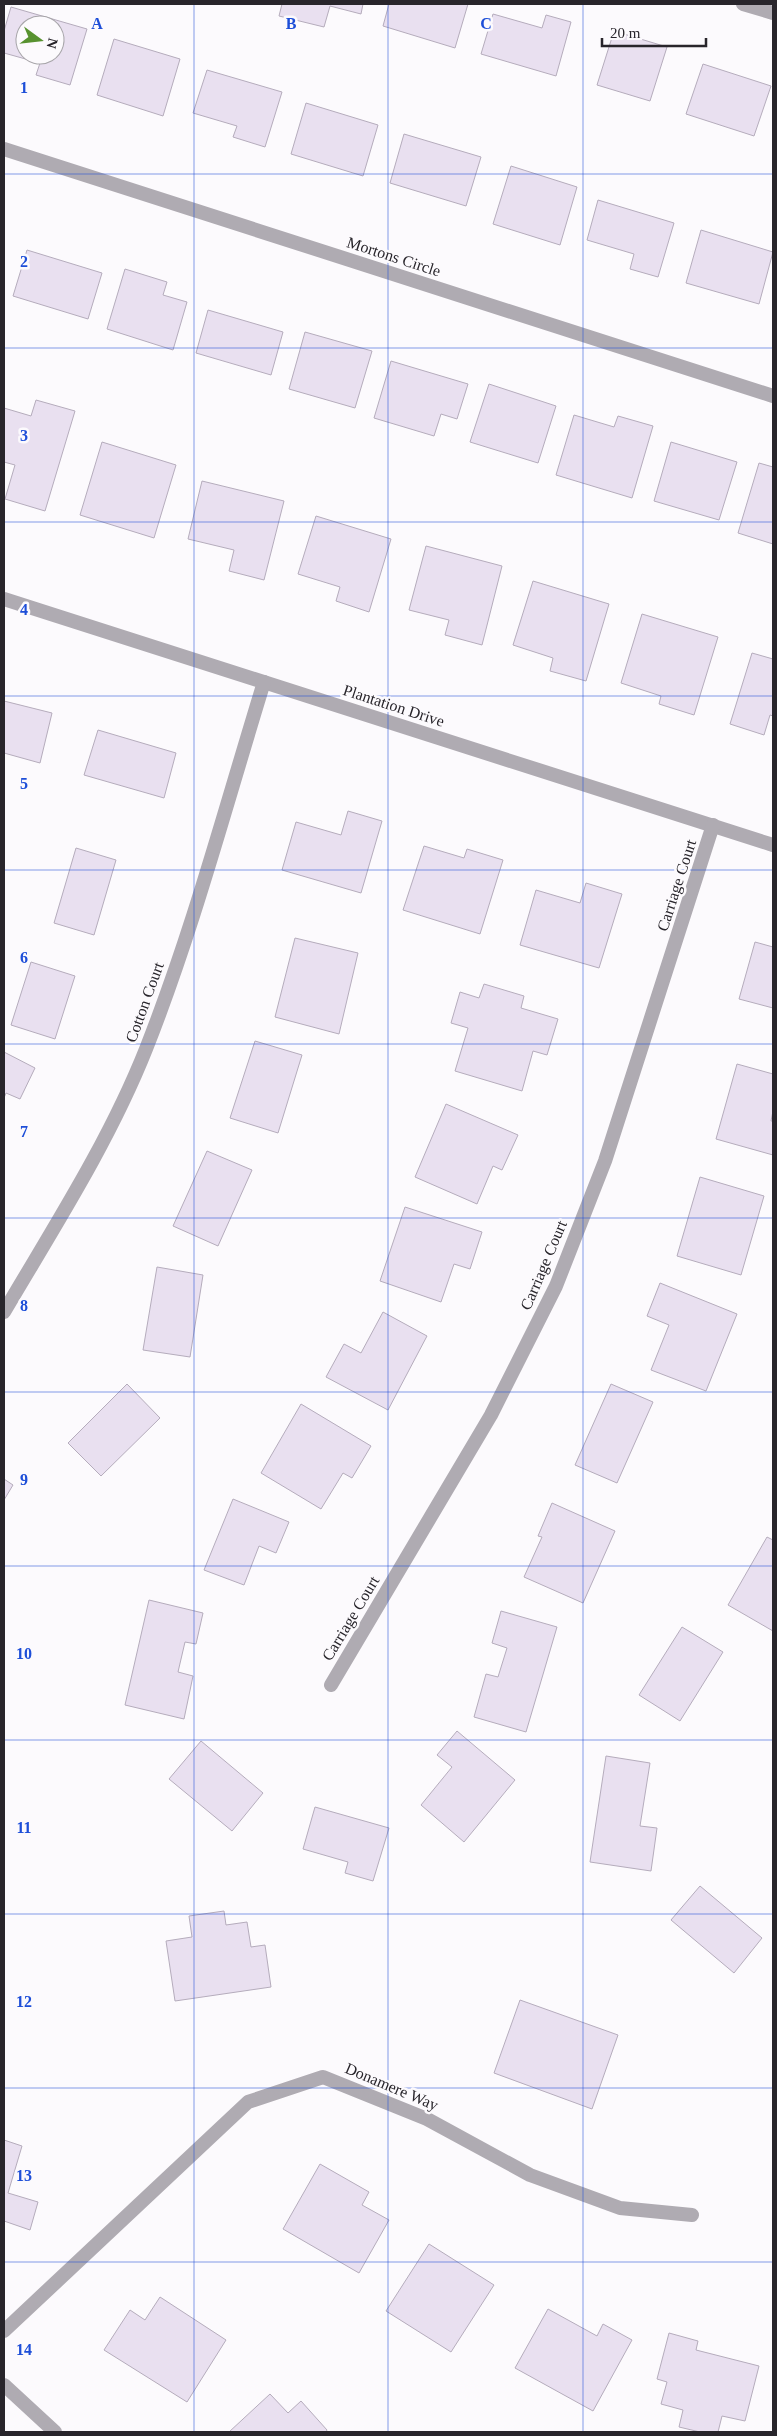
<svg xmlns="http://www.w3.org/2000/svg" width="777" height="2436" font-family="'Times New Roman',serif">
<rect width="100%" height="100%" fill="#fcfafd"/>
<g fill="#e9e0f0" stroke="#b5acbc" fill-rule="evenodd">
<polygon points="282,4 363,4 361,14 330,6 324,27 279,16"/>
<polygon points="389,4 468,4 455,48 383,26"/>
<path d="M11,7L87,29L70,85L36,75L40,63L4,53V31ZM25,25H55V55H25Z"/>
<polygon points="493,14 542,28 546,15 571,22 556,76 481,54"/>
<polygon points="614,31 667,47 650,101 597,85"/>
<polygon points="114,39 180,59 163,116 97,95"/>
<polygon points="703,64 771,86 754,136 686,114"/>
<polygon points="207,70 282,92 265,147 233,137 237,126 193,113"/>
<polygon points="306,103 378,125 363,176 291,154"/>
<polygon points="404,134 481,157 466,206 390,183"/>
<polygon points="511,166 577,187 560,245 493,224"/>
<polygon points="598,200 674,223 658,277 630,269 634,254 587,240"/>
<polygon points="701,230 773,252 759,304 686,283"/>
<polygon points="27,250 102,273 88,319 13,296"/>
<polygon points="125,269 167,282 163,295 187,302 173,350 107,329"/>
<polygon points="208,310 283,332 271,375 196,353"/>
<polygon points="305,332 372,351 355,408 289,389"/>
<polygon points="391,361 468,384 457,419 441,414 434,436 374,418"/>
<polygon points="489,384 556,406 538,463 470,442"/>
<polygon points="36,400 75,411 45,511 5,499 15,465 4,462 4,408 31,416"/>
<polygon points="574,415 614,427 618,416 653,426 632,498 556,475"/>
<polygon points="102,442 176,465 154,538 80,515"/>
<polygon points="671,442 737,462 719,520 654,501"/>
<polygon points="759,463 773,467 773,544 738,533"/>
<polygon points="202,481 284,501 264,580 229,571 234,550 188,539"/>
<polygon points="316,516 391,539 369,612 336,601 340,587 298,574"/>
<polygon points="426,546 502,566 482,645 445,635 449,620 409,610"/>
<polygon points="533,581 609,604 586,681 550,671 553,658 513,645"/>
<polygon points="642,614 718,637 694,715 659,704 661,696 621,683"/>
<polygon points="752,653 773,659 773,716 770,715 764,735 730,724"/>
<polygon points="4,701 52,713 40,763 4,753"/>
<polygon points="98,730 176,753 164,798 84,775"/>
<polygon points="348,811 382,821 361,893 282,870 296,822 341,835"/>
<polygon points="424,846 464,858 467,849 503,860 480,934 403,910"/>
<polygon points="76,848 116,860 94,935 54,923"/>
<polygon points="586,883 622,894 599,968 520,945 536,890 580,903"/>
<polygon points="295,938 358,953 339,1034 275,1017"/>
<polygon points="755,942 773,947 773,1008 739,999"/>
<polygon points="31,962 75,976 55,1039 11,1025"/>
<polygon points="484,984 524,996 521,1008 558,1019 547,1055 533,1051 522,1091 455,1071 468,1028 451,1023 460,992 479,998"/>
<polygon points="255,1041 302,1055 278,1133 230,1118"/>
<polygon points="4,1052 35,1068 20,1099 6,1093 4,1098"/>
<polygon points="737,1064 773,1074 773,1111 771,1121 773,1121 773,1155 716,1139"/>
<polygon points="446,1104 518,1135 502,1170 493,1166 477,1204 415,1177"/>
<polygon points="207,1151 252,1170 218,1246 173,1226"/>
<polygon points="700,1177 764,1196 741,1275 677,1256"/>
<polygon points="405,1207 482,1232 470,1269 454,1264 441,1302 380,1281"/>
<polygon points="157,1267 203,1275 190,1357 143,1350"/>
<polygon points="660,1283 737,1314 706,1391 651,1370 669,1325 647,1316"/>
<polygon points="383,1312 427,1336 388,1410 326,1377 344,1344 361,1353"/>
<polygon points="127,1384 160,1418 101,1476 68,1443"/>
<polygon points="611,1384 653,1402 617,1483 575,1465"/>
<polygon points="301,1404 371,1446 352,1478 343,1473 321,1509 261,1473"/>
<polygon points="4,1479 13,1485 4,1500"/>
<polygon points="233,1499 289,1522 276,1553 259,1546 244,1585 204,1570"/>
<polygon points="552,1503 615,1531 583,1603 524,1577 542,1537 538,1536"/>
<polygon points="767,1537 773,1540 773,1631 728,1605"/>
<polygon points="149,1600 203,1613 196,1644 185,1642 178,1672 193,1676 184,1719 125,1705"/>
<polygon points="501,1611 557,1627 526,1732 474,1717 486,1674 498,1677 507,1648 492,1643"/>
<polygon points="682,1627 723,1652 680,1721 639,1695"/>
<polygon points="457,1731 515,1780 464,1842 421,1805 452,1767 437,1755"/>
<polygon points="201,1741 263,1793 232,1831 169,1779"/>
<polygon points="606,1756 650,1763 640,1826 657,1828 651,1871 590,1862"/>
<polygon points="315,1807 389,1828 373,1881 345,1873 348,1862 303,1849"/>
<polygon points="700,1886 762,1938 734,1973 671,1920"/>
<polygon points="224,1911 226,1925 247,1922 251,1947 265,1945 271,1987 175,2001 166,1941 192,1937 189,1916"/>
<polygon points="520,2000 618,2035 592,2109 494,2073"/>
<polygon points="4,2140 22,2146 8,2193 38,2202 30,2230 4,2221"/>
<polygon points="320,2164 369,2192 362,2205 389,2220 359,2273 283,2229"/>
<polygon points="429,2244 494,2285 451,2352 386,2311"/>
<polygon points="160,2297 226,2340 187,2402 104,2350 130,2310 145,2320"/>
<polygon points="548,2309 597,2336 603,2324 632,2340 593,2411 515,2368"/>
<polygon points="669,2333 698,2341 696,2350 759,2366 745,2421 722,2416 718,2432 700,2432 679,2427 683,2410 661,2404 667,2382 657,2379"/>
<polygon points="270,2394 288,2413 301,2401 327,2430 326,2432 229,2432"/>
</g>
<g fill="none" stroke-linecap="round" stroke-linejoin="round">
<g stroke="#afabb2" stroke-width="14">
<polyline points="743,4 773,13"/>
<polyline points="4,149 773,396"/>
<polyline points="4,599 773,845"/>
<path d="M4,1312C54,1227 109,1142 146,1049C193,930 226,805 264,682"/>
<polyline points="331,1685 491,1415 556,1286 605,1161 713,825"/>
<polyline points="4,2331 248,2102 323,2077 427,2119 530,2175 620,2208 692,2215"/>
<polyline points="4,2385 55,2432"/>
</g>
</g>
<path fill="none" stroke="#1d4ed8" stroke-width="1" stroke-opacity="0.55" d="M194,4V2432M388,4V2432M583,4V2432M4,174H773M4,348H773M4,522H773M4,696H773M4,870H773M4,1044H773M4,1218H773M4,1392H773M4,1566H773M4,1740H773M4,1914H773M4,2088H773M4,2262H773"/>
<g text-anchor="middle" stroke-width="5" stroke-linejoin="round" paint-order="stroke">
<g font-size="16" fill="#28252b" stroke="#fcfafd">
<text transform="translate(394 256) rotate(18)" y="6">Mortons Circle</text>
<text transform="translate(394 705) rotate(18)" y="6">Plantation Drive</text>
<text transform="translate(676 885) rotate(-72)" y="6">Carriage Court</text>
<text transform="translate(144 1002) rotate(-70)" y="6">Cotton Court</text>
<text transform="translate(543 1265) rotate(-67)" y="6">Carriage Court</text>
<text transform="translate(350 1618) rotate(-59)" y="6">Carriage Court</text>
<text transform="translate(392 2086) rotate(23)" y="6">Donamere Way</text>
</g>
</g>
<g font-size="16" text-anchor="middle" font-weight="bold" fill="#1d4ed8" stroke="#fcfafd" stroke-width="5" stroke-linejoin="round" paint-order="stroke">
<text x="97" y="29">A</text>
<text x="291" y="29">B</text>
<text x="486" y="29">C</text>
<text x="24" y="93">1</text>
<text x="24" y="267">2</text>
<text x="24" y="441">3</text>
<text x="24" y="615">4</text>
<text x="24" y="789">5</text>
<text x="24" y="963">6</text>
<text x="24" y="1137">7</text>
<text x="24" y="1311">8</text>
<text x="24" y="1485">9</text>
<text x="24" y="1659">10</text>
<text x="24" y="1833">11</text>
<text x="24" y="2007">12</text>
<text x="24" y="2181">13</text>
<text x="24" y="2355">14</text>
</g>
<rect width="777" height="2436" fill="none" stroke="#28252b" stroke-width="10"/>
<g transform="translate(40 40) rotate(105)"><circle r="24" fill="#fcfafd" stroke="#a7a5a9"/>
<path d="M0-4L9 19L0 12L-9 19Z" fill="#589230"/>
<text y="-8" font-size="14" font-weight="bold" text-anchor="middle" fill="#28252b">N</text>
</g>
<path d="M602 38v8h104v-8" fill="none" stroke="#28252b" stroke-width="2.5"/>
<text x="610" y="38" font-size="15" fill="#28252b" stroke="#fcfafd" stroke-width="4" paint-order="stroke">20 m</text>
</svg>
